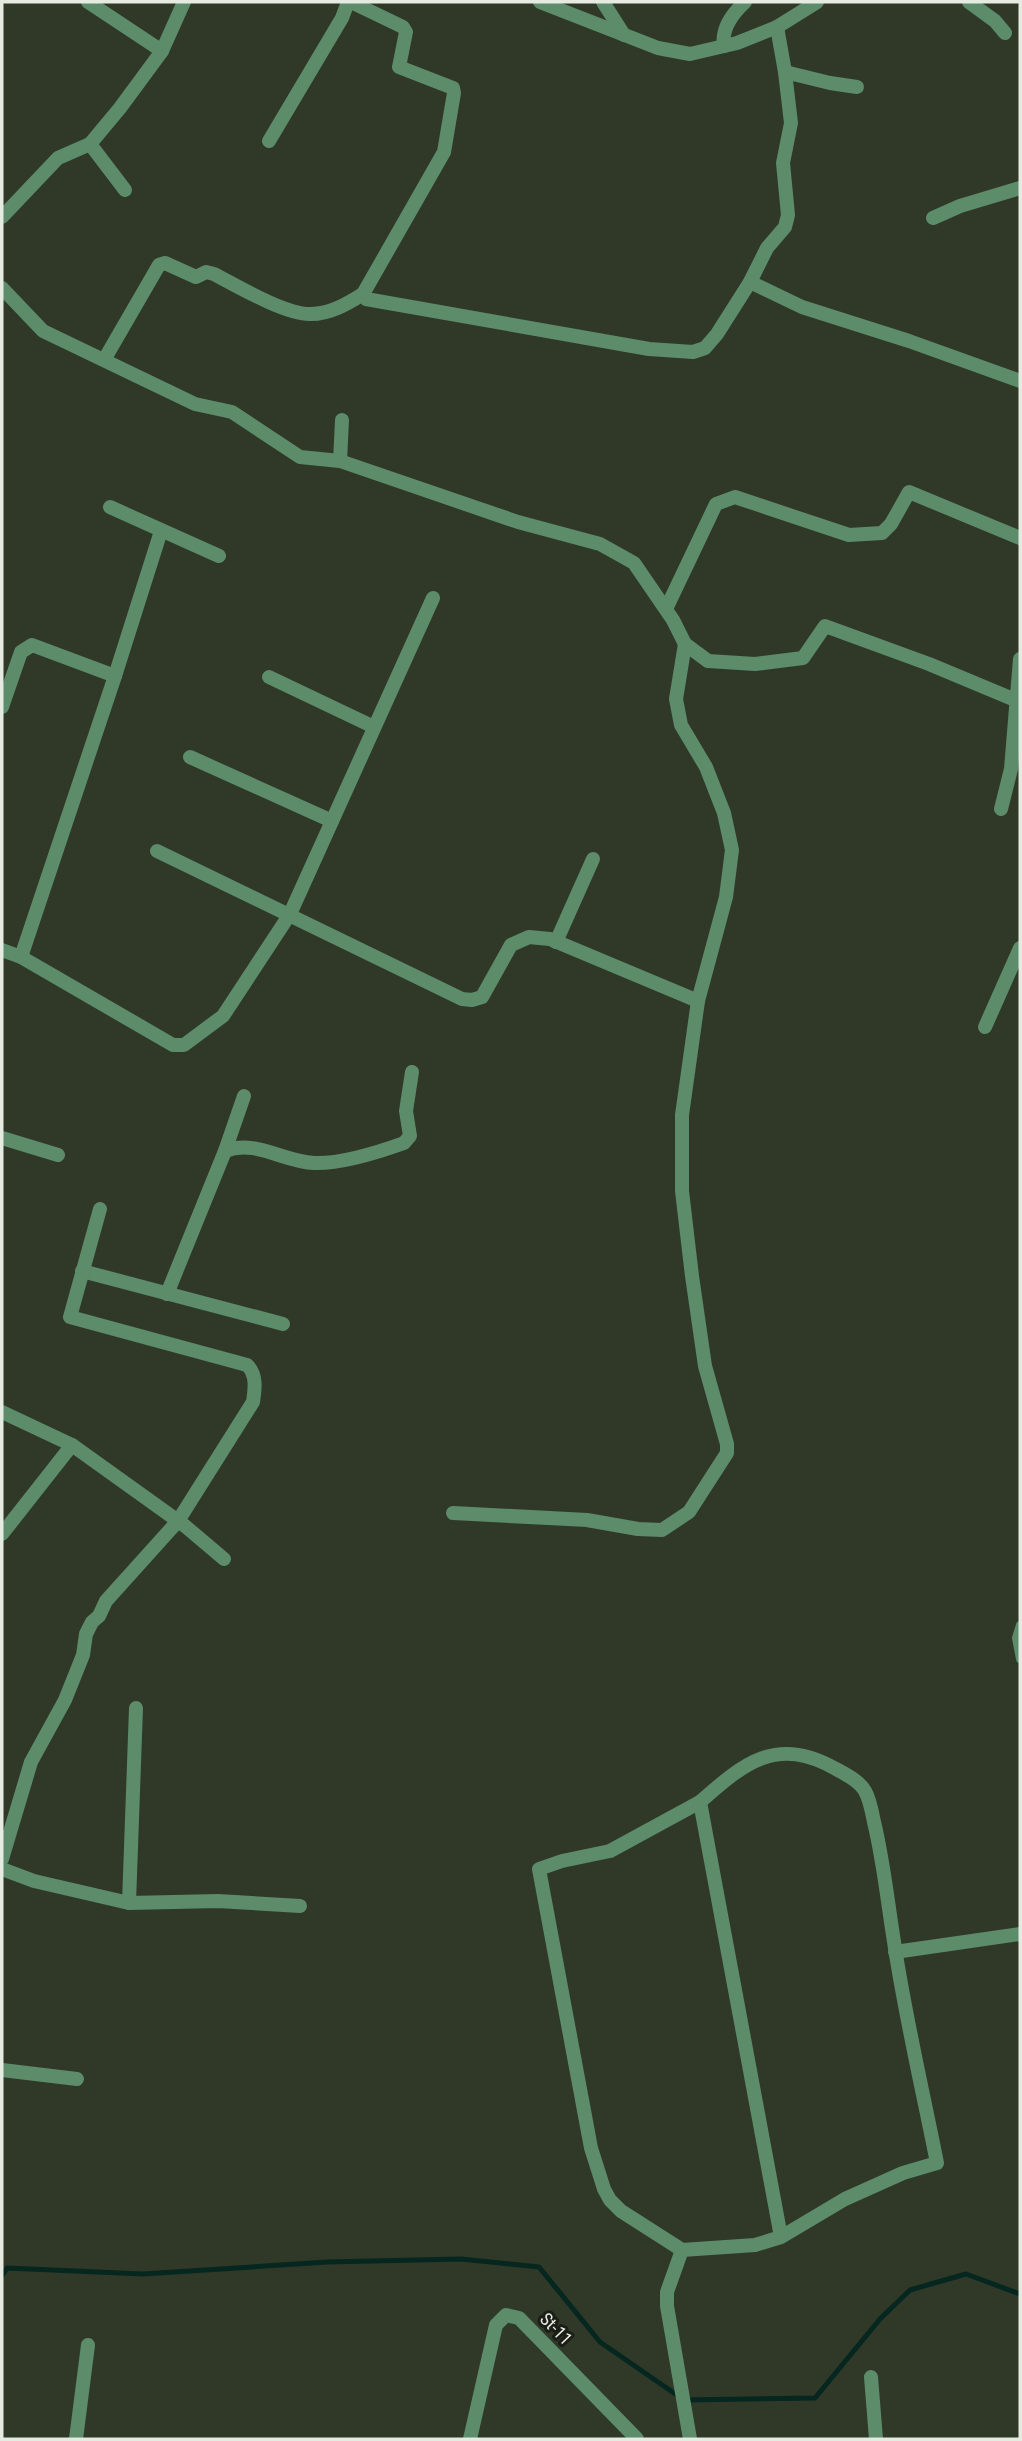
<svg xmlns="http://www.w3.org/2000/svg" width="1022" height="2441" font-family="'Roboto Condensed',sans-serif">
<rect width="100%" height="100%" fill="#303928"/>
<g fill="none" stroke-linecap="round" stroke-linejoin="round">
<polyline stroke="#05271f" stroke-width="5" points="2,2276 7,2268 143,2274 327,2262 461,2259 539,2267 600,2342 684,2400 815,2398 880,2319 910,2290 966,2274 1020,2294"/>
<polyline stroke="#5c8c6a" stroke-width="8" points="1020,1625 1016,1638 1020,1659"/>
<g stroke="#5c8c6a" stroke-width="14">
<polyline points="88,2 162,51"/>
<polyline points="351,2 403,27 406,32 399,67 453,88 454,93 444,152 363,294 366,299 649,349 693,352 705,348 717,334 750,282 767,248 785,227 788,215 783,163 791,123 785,72 777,27"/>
<polyline points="540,2 658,48 690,54 737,43 777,27 817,2"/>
<polyline points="603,2 624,35"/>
<polyline points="969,2 995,21 1005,33"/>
<path d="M724,46C721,28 733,13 745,2"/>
<polyline points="785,72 830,83 857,87"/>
<polyline points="269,141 342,18 348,2"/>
<polyline points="90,144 125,190"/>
<polyline points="2,217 58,158 90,144 120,108 162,51 184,2"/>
<polyline points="933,218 960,206 1020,188"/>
<polyline points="750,282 802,307 909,341 1020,381"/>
<polyline points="2,288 43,331 195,404 232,412 300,457 340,461"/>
<path d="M104,360L159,265L165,263L196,277L206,272L214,274C237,286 286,315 311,314C330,314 347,304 363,294"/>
<polyline points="342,420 340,461 518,522 600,544 634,563 673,620 685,644 708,661 755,664 803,658 825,626 929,664 1020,702"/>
<polyline points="110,507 219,556"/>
<polyline points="666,609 716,504 735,497 849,535 882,533 891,524 909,492 1020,538"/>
<polyline points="269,677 374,727"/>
<polyline points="2,707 21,652 32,645 115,676"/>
<polyline points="190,757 332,821"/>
<polyline points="1001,809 1011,769 1020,659"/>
<polyline points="157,851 462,999 472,1000 482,997 511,945 529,937 550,939 698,1001"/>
<polyline points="556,942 593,859"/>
<polyline points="2,950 21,957 173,1045 184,1045 223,1016 290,914 433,598"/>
<polyline points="21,957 115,676 161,531"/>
<polyline points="985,1027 1020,948"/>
<polyline points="2,1138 58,1155"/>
<path d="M225,1151C255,1139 284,1162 314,1163C340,1164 379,1152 404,1143L410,1136L406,1111L412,1072"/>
<polyline points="82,1271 283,1324"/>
<polyline points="167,1294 225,1151 244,1096"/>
<polyline points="2,1412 72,1445 185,1526 224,1559"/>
<polyline points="453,1513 587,1520 638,1529 662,1530 689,1512 727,1453 727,1444 705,1366 692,1276 682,1191 682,1115 698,1001 726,897 732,850 724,813 706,767 681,725 676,699 685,644"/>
<polyline points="2,1534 72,1445"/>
<path d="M2,1859L31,1762L65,1700L83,1655L86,1634L92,1622L99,1616L106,1601L178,1521L253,1402C255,1389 257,1374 247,1365L70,1317L100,1209"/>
<polyline points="2,1869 34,1881 129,1903 218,1901 300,1906"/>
<polyline points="129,1903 136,1708"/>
<polyline points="895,1952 1020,1934"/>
<polyline points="2,2070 77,2079"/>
<polyline points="682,2250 621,2211 610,2200 604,2189 591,2148 539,1869 562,1861 610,1851 700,1802"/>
<polyline points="871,2377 876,2439"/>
<polyline points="76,2439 88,2345"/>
<polyline points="470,2439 496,2325 506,2315 519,2318 637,2439"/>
<path d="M690,2439L667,2306V2292L682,2250L755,2245L781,2237L845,2199L903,2173L937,2163C923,2092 906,2020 895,1948C888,1906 884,1863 874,1822C872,1812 870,1800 865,1791C859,1781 847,1775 836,1769C777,1735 744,1763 700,1802L781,2237"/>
</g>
</g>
<g text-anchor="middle" stroke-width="6" stroke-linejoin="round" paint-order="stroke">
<g font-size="18" fill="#e5ebe1" stroke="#1a1e17">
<text transform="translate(556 2329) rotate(46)" y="6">St-11</text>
</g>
</g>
<rect width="1022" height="2441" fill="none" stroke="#e5ebe1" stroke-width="7"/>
</svg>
